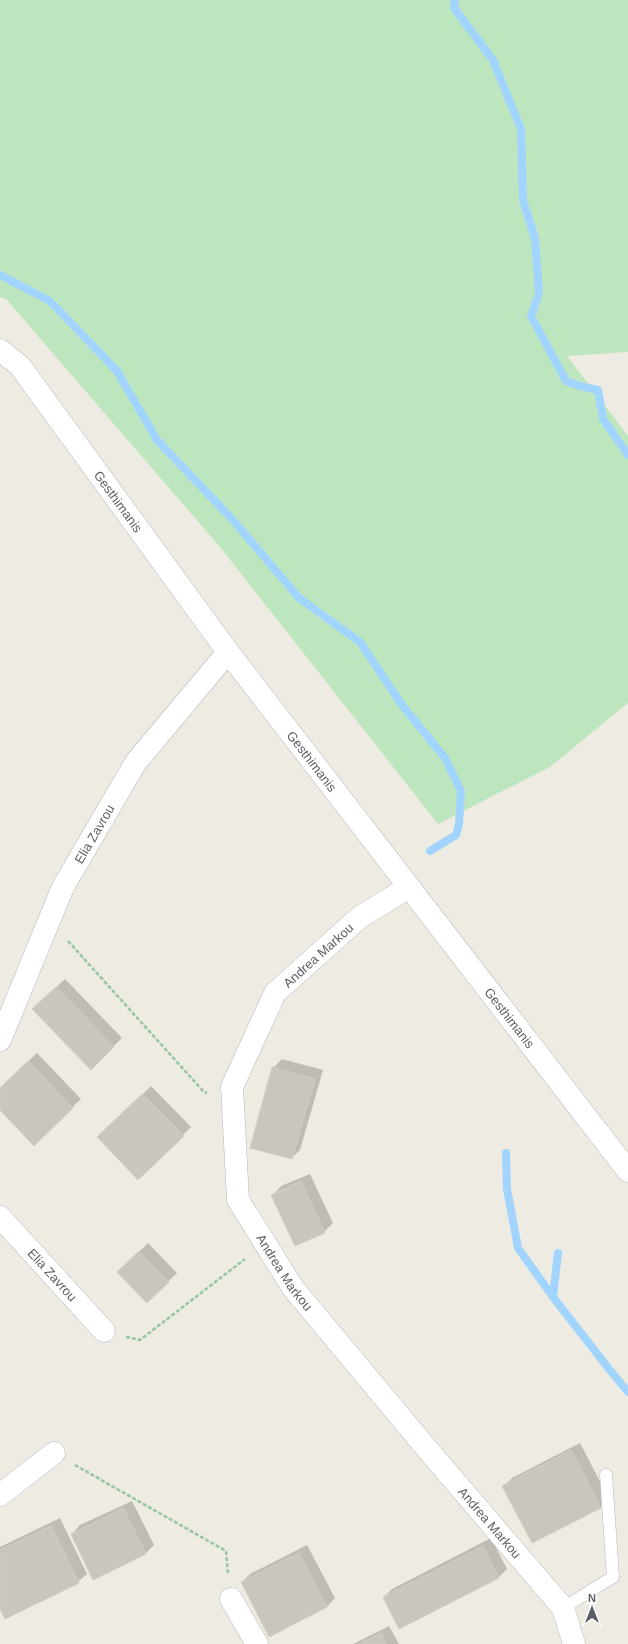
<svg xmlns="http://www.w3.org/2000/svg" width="628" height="1644" font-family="Helvetica,sans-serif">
<rect width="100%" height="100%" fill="#eeebe2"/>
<polygon fill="#bee6be" points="0,0 628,0 628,352 567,356 628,436 628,703 550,767 438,824 220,547 6,299 0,297"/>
<g fill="#0003">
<polygon points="65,979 122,1038 91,1068 42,1001"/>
<polygon points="37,1053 81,1099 34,1144 0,1109 0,1089"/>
<polygon points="282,1059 323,1070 300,1150 292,1158 273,1068"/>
<polygon points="151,1086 191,1127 138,1179 107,1129"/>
<polygon points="310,1174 333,1223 324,1232 273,1195 281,1186"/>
<polygon points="148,1243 177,1273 147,1302 118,1272"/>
<polygon points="580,1443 609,1499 600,1507 504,1486 512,1478"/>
<polygon points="132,1501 154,1545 145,1554 72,1534 80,1525"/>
<polygon points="60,1518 87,1574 78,1582 0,1607 0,1547"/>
<polygon points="491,1538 507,1569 499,1577 400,1627 384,1597 392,1589"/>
<polygon points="307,1545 335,1598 327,1607 242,1582 250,1574"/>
<polygon points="389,1626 399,1644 353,1644"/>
</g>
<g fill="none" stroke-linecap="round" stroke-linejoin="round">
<g stroke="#a1d5ff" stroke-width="8">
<polyline points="455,0 454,8 493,60 521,129 523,200 535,239 539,293 531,316 566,381 580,386 598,390 603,419 628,455"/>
<polyline points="0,275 50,301 117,371 157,440 232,519 299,598 360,642 402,705 445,758 461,791 459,824 456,835 430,851"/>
<polyline points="506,1153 507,1189 518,1248 553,1297 609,1369 628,1392"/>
<polyline points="553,1297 558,1253"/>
</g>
</g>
<g fill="#c9c6bf" stroke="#d3cdc0">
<polygon points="56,987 114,1047 91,1070 32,1009"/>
<polygon points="28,1061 73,1108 34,1146 0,1110 0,1088"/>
<polygon points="272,1067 315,1079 292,1159 250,1148"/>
<polygon points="142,1094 184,1136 138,1180 97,1137"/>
<polygon points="301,1181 325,1233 295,1246 271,1195"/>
<polygon points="139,1251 169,1282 147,1303 117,1272"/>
<polygon points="571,1450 601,1508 532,1543 502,1486"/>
<polygon points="123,1508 146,1554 93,1580 71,1534"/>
<polygon points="51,1526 79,1583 5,1619 0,1609 0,1550"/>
<polygon points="483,1546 499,1578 399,1629 383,1597"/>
<polygon points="299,1553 327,1607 269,1637 241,1582"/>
<polygon points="381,1633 386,1644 359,1644"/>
</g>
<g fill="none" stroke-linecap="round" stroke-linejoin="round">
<defs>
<polyline id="lane" points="563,1608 613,1577 606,1475"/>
<g id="street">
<path id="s1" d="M409,887L360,917L275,993L232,1087L238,1200L293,1288L428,1450L563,1608L574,1644"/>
<path id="s2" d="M0,1040L63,887L136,762L228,652"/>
<path id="s3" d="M0,1217L104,1331"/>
<polyline points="0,1495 54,1453"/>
<polyline points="231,1599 257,1644"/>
</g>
<g id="secondary">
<path id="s4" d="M0,350L20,366L228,652L628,1171"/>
</g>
</defs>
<use href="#lane" stroke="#b5b8bd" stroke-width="13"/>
<use href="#street" stroke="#b5b8bd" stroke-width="23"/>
<use href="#secondary" stroke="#b6b9bf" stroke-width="23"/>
<g stroke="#95c5a3" stroke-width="2.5" stroke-dasharray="4 2" stroke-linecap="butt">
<polyline points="68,941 204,1092 207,1093"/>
<polyline points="126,1337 140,1340 245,1259"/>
<polyline points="75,1465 226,1551 228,1574"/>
</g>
<use href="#lane" stroke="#fff" stroke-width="12"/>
<use href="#street" stroke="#fff" stroke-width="22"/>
<use href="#secondary" stroke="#fff" stroke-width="22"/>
</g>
<g text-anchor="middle" stroke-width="3" stroke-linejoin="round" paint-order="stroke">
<g font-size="13" fill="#5b5e64" stroke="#fff">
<text dy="5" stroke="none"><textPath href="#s4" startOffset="193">Gesthimanis</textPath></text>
<text dy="5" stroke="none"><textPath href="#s4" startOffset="517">Gesthimanis</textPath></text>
<text dy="5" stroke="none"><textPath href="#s2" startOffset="227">Elia Zavrou</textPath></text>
<text transform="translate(318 955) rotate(-42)" y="5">Andrea Markou</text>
<text dy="5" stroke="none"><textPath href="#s4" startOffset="841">Gesthimanis</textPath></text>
<text dy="5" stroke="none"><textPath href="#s1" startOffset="474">Andrea Markou</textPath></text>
<text dy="5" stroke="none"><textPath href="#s3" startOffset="78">Elia Zavrou</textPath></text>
<text dy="5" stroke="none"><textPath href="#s1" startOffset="798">Andrea Markou</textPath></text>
</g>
</g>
<g transform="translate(592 1608)" stroke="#ffffff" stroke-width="3" paint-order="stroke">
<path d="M0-3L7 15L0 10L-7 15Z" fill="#5b5e64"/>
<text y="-6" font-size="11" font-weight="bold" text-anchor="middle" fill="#5b5e64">N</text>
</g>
</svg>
